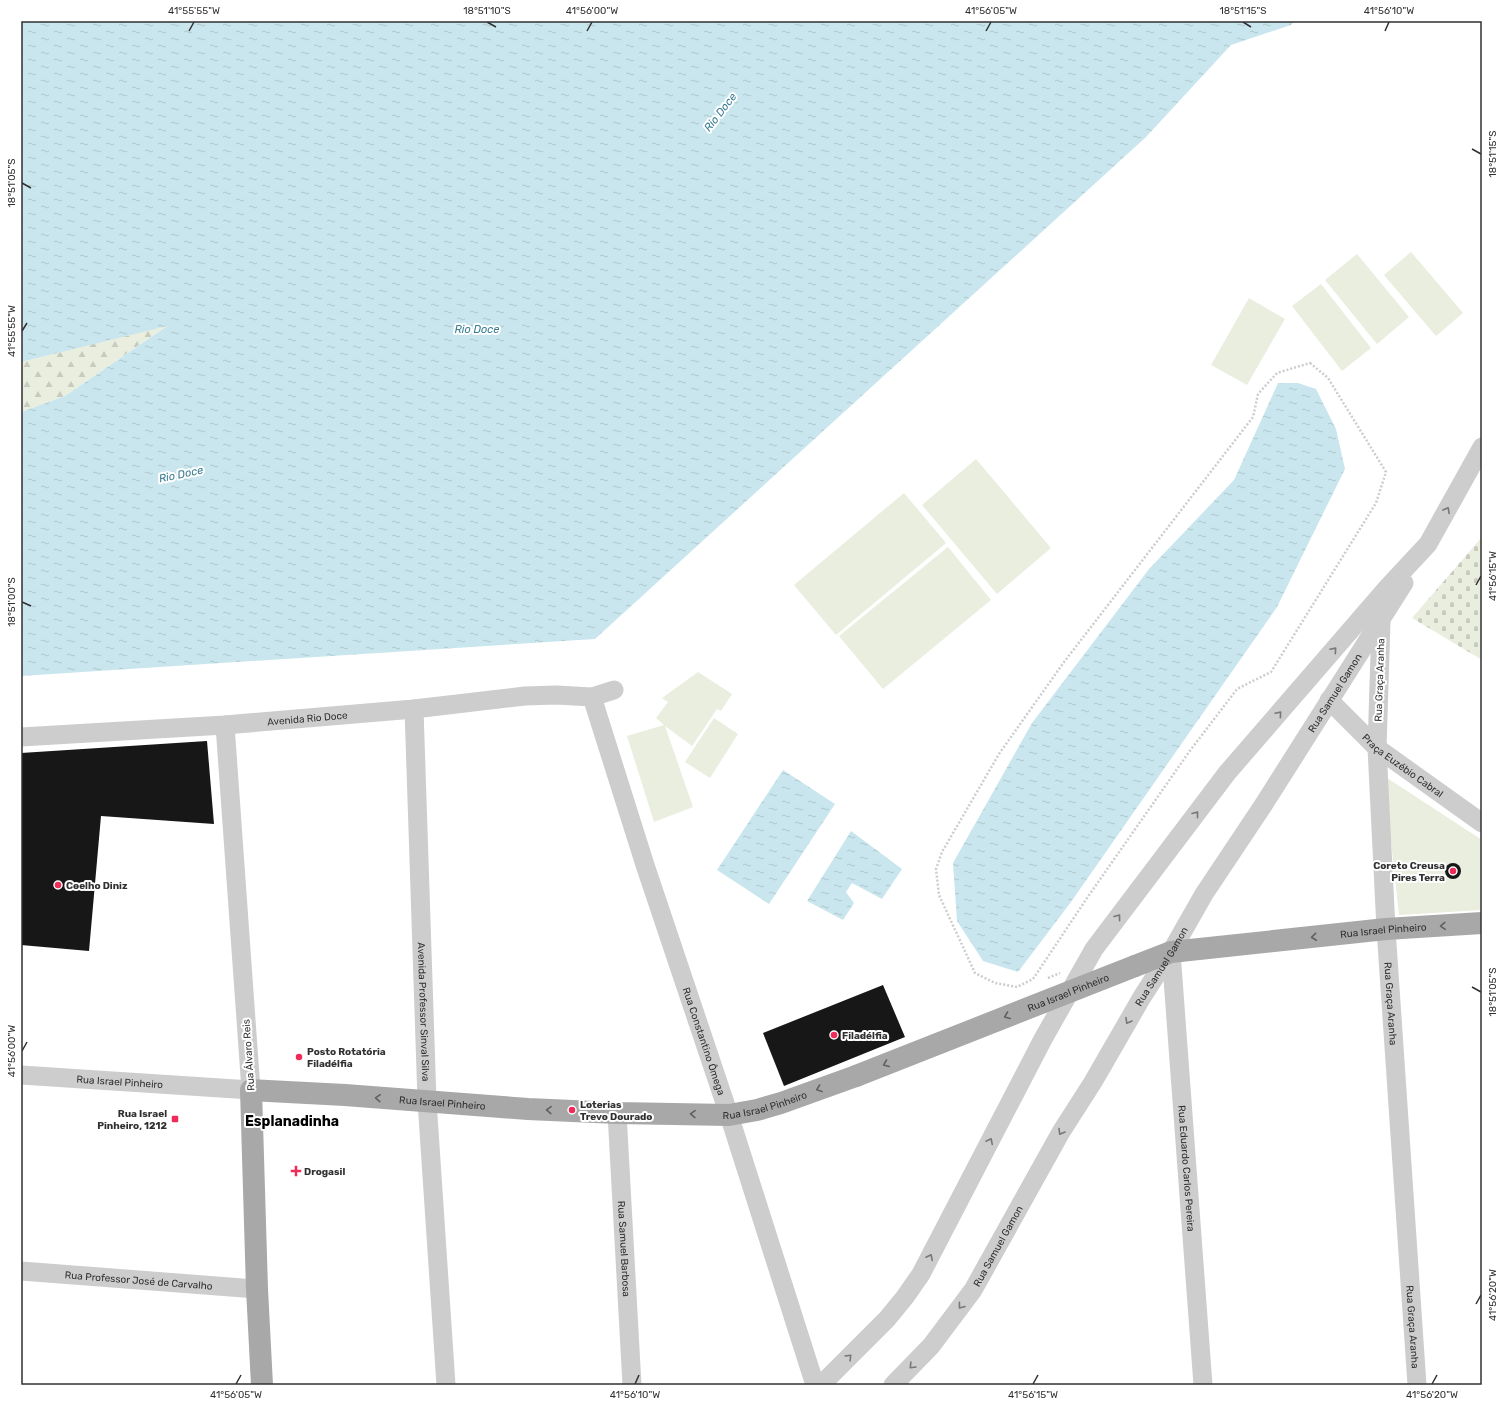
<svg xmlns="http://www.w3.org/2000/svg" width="1503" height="1406" font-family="Rubik,sans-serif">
<defs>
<pattern id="forest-firs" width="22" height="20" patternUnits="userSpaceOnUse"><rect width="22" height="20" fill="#e9eede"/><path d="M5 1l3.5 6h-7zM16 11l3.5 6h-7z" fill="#c8ccbf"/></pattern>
<pattern id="cemetery-stones" width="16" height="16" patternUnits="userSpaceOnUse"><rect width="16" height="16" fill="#e9eede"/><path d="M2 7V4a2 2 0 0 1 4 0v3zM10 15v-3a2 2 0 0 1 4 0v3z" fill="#c8ccbf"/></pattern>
<pattern id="water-ripples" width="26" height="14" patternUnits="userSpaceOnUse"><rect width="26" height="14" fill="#c9e6ee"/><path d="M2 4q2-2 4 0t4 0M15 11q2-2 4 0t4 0" fill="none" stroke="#adc6cc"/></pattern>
</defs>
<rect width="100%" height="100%" fill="#fff"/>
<g fill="#e9eede">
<polygon points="1411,252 1463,313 1436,336 1384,275"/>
<polygon points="1357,254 1409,317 1377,344 1325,280"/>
<polygon points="1321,284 1371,348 1342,371 1292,306"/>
<polygon points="1249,298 1285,319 1247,385 1211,365"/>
<polygon points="976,459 1051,548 997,594 922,505"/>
<polygon points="904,493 946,543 836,635 794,585"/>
<polygon points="948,547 991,600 883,689 839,636"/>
<polygon points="698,672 732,694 721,711 717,709 692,746 665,726 693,807 654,822 627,736 664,725 656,718 668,702 662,698"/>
<polygon points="714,718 738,734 710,778 685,762"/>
<polygon points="1384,776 1482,840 1482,910 1399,915"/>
</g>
<polygon fill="url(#forest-firs)" points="168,325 65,396 21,412 21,362"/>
<polygon fill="url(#cemetery-stones)" points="1482,537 1482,660 1412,618"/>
<g fill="url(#water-ripples)">
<polygon points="21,21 1294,21 1291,25 1231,45 1146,137 595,639 21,676 21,412 65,396 167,326 21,362"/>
<polygon points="1278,383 1298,383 1316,389 1336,429 1345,469 1277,607 1071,902 1018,972 983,961 957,921 953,863 1032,723 1149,569 1234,480"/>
<polygon points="783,770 835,804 769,904 717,870"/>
<polygon points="851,831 902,869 882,899 852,883 846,892 854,903 843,920 807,901"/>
</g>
<g fill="#171717">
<polygon points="207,741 214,824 101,816 89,951 21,945 21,753"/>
<circle cx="1453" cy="871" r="8"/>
<polygon points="883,985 905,1037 784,1086 763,1033"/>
</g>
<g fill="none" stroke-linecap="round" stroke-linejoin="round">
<g stroke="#cdcdcd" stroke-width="2.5" stroke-dasharray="2 2" stroke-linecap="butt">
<polygon points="1310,363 1328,378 1386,472 1376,503 1271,672 1237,689 1189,752 1087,898 1033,979 1017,987 995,983 975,973 939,895 936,869 942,852 999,754 1064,662 1253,417 1258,394 1277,373"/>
<polyline points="1048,978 1060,973"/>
</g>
<g stroke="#cdcdcd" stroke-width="19">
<path id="s1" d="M1381,622L1377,748L1386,929L1417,1385"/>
<path id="s2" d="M592,697L645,865L729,1115L815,1385"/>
<path id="s3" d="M1329,700L1377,748L1482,823"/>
<path id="s4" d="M414,709L427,1101L446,1385"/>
<path id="s5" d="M21,737L225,725L414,709L525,696L556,695L592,697L614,690"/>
<path id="s6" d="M1171,952L1203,1385"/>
<path id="s7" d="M21,1075L251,1090L225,725"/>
<path id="s8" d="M617,1113L632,1385"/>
<path id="s9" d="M21,1271L257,1289"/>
<polyline points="821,1385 887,1319 905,1297 921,1274 1043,1039 1094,949 1227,773 1387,588 1428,544 1482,447"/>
<path id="s10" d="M893,1385L931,1346L973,1290L1061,1132L1093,1082L1142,997L1171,952L1204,894L1264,804L1404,583"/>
</g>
<g stroke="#a8a8a8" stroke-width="22">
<path id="s11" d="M1135,966L1171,952L1386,929L1482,923"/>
<path id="s12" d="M262,1385L257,1289L251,1090L345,1095L528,1109L617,1113L729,1115L757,1110L781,1103L856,1076"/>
</g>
<path stroke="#a8a8a8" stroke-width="22" id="s13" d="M856,1076L1135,966"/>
</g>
<defs><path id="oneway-chevron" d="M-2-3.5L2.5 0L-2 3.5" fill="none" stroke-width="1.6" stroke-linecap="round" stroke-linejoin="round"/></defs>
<g stroke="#777">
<use href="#oneway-chevron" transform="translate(1447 510) rotate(-61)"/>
<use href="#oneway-chevron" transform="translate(1334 650) rotate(-49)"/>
<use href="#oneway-chevron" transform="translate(1279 714) rotate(-49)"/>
<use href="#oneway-chevron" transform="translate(1196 814) rotate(-52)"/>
<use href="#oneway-chevron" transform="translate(1118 917) rotate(-53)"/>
<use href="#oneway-chevron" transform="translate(1128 1021) rotate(120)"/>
<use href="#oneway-chevron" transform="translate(1061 1132) rotate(121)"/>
<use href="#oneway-chevron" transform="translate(990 1141) rotate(-63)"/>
<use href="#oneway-chevron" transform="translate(930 1257) rotate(-63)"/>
<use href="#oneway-chevron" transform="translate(961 1306) rotate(127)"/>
<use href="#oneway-chevron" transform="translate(849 1357) rotate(-45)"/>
<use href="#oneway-chevron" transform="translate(912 1366) rotate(134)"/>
</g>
<g stroke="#606060">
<use href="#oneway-chevron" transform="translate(1443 926) rotate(176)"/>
<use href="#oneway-chevron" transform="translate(1314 937) rotate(174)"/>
<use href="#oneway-chevron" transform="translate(1007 1016) rotate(158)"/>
<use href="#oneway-chevron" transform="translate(886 1064) rotate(158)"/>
<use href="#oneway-chevron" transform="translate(819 1089) rotate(160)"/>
<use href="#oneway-chevron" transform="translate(378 1098) rotate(-176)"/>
<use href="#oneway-chevron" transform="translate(549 1110) rotate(-178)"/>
<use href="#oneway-chevron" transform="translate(693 1114) rotate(-179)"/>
</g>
<path fill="none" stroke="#303030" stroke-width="1.5" d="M487,22L496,27M1243,22L1251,27M189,31L194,22M587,31L592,22M986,31L991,22M1385,31L1389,22M1472,149L1481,154M22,183L31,188M22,331L27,323M1476,585L1481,576M22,602L31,606M1472,987L1481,992M22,1051L27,1042M1476,1304L1481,1295M236,1384L241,1375M635,1384L639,1375M1033,1384L1038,1375M1432,1384L1437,1375"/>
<g fill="#ef2b59" stroke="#fff" stroke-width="1.5">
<circle cx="1453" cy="871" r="4"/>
<circle cx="58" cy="885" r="4"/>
<circle cx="834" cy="1035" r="4"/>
<circle cx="299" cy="1057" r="4"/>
<circle cx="572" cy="1110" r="4"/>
<rect x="171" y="1115" width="8" height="8" rx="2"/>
<path d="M294 1165h4v4h4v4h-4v4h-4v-4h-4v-4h4z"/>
</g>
<g text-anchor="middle" stroke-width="4" stroke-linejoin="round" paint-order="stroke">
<g font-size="10" fill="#303030" stroke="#fff">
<text transform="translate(1379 680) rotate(-88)" y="4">Rua Graça Aranha</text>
<text dy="4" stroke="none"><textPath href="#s10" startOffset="823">Rua Samuel Gamon</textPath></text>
<text dy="4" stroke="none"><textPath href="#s5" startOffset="287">Avenida Rio Doce</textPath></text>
<text dy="4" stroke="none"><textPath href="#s3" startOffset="99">Praça Euzébio Cabral</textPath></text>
<text dy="4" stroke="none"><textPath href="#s11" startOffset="252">Rua Israel Pinheiro</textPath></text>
<text dy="4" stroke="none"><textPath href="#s10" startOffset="499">Rua Samuel Gamon</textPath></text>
<text dy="4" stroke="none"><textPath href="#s13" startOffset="228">Rua Israel Pinheiro</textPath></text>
<text dy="4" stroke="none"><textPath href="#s1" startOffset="382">Rua Graça Aranha</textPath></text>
<text dy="4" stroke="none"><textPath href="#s4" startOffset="303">Avenida Professor Sinval Silva</textPath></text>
<text dy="4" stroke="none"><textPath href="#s2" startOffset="362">Rua Constantino Ômega</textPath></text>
<text transform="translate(248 1055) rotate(-94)" y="4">Rua Álvaro Reis</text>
<text dy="4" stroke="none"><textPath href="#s7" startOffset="99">Rua Israel Pinheiro</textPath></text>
<text dy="4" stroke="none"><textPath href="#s12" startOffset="487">Rua Israel Pinheiro</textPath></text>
<text dy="4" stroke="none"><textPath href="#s12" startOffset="811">Rua Israel Pinheiro</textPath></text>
<text dy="4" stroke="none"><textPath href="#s6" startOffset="217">Rua Eduardo Carlos Pereira</textPath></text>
<text dy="4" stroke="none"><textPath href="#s10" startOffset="175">Rua Samuel Gamon</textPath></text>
<text dy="4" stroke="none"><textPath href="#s8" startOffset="136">Rua Samuel Barbosa</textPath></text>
<text dy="4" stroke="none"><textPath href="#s9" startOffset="118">Rua Professor José de Carvalho</textPath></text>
<text dy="4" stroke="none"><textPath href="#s1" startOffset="706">Rua Graça Aranha</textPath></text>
</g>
<g font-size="10" font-weight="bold" fill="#303030" stroke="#fff" text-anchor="start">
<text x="1445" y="869" text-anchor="end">Coreto Creusa<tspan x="1445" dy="12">Pires Terra</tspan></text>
<text x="66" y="889">Coelho Diniz</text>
<text x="842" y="1039">Filadélfia</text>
<text x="307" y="1055">Posto Rotatória<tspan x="307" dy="12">Filadélfia</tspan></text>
<text x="580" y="1108">Loterias<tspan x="580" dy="12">Trevo Dourado</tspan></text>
<text x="167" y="1117" text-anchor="end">Rua Israel<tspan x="167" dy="12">Pinheiro, 1212</tspan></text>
<text x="304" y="1175">Drogasil</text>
</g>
<g font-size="11" font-style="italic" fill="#377c91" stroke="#fff">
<text transform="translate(720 112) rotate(-52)" y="4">Rio Doce</text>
<text x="477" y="333">Rio Doce</text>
<text transform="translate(181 474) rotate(-12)" y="4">Rio Doce</text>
</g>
<g font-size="14" font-weight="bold" fill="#000" stroke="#fff">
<text x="292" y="1126">Esplanadinha</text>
</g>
</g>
<rect width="1503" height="1406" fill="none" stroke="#ffffff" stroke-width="44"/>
<rect x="22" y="22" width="1459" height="1362" fill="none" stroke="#303030" stroke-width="1.5"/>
<g font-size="10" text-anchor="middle" fill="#303030">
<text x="194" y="14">41°55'55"W</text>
<text x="487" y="14">18°51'10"S</text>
<text x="592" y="14">41°56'00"W</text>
<text x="991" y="14">41°56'05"W</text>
<text x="1243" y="14">18°51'15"S</text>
<text x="1389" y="14">41°56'10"W</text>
<text transform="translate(1492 154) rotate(-90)" y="4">18°51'15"S</text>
<text transform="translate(11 183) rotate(-90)" y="4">18°51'05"S</text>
<text transform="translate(11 331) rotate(-90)" y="4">41°55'55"W</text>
<text transform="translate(1492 576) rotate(-90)" y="4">41°56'15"W</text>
<text transform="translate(11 602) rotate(-90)" y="4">18°51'00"S</text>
<text transform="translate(1492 992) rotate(-90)" y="4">18°51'05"S</text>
<text transform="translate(11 1051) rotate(-90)" y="4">41°56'00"W</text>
<text transform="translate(1492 1295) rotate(-90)" y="4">41°56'20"W</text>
<text x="236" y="1398">41°56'05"W</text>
<text x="635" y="1398">41°56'10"W</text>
<text x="1033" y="1398">41°56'15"W</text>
<text x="1432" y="1398">41°56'20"W</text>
</g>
</svg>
